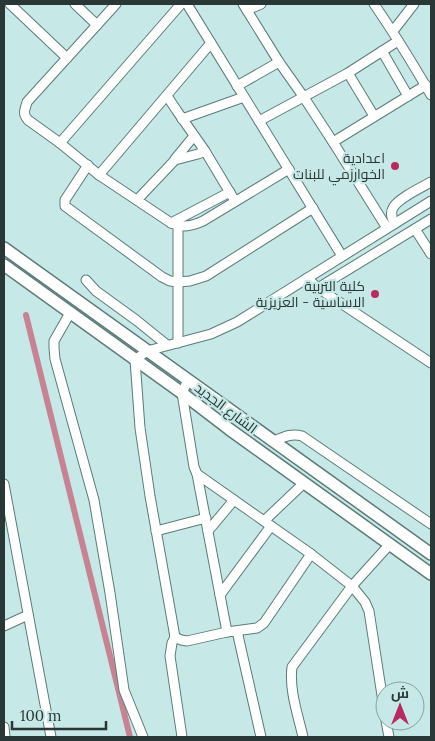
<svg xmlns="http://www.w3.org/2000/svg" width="435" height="741" font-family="Lora,Cairo,serif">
<rect width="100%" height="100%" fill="#c6e9e7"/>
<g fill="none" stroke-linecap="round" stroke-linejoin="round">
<polyline stroke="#c88393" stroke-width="6" points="26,315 130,737"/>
<defs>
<g id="minor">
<polyline points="10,4 67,58"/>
<polyline points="75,4 97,25"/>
<path d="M116,4L27,102C25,110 22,113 28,120L60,143L181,4"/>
<polyline points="187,4 342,256"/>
<polyline points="243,4 279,62 303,96 333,142 387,228"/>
<path d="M374,4C394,33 413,64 431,95"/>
<polyline points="247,10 261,4"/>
<polyline points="393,31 414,4"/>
<polyline points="382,51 408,96"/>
<polyline points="348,73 374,116"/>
<polyline points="237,86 279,62"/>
<polyline points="167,96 177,111 205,151"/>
<polyline points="182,119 244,97"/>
<polyline points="259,121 348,73 398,41"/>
<polyline points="333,142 426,85"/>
<path d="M60,143L99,175L171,223C183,228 192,226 203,221L289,169"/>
<polyline points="175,159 194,136"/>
<polyline points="88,165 65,200 65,206 162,277 170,281 178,282 190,281 206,276 313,208"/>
<polyline points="99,175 211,43"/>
<polyline points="137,200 175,160 198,154 205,151 235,201"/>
<polyline points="171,223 230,192"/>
<path d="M394,224C392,218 390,213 393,208C397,199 422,187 431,182"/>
<polyline points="415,229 431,254"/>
<polyline points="307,278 318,288 431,363"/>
<polyline points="86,280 96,291 136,320 167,345"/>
<polyline points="318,288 431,219"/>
<polyline points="70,313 54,341 54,348 55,359 94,500 110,593 124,690 143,737"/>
<polyline points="178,343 178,226"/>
<polyline points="188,380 182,393 194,467 197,474 311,554"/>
<path d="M274,441C284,437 291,433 302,436L431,524"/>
<polyline points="197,474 227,632"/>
<polyline points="4,484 51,737"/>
<polyline points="264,521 304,483"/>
<polyline points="156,531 206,518"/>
<polyline points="208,531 234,500"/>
<polyline points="390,544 352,586 311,554 264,623 257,628 227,632 187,641 181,640 175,637 150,496 140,428 135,360 147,351 211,334 237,322 431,201"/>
<polyline points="220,595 271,526"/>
<polyline points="4,626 28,615"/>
<polyline points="237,631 261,737"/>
<polyline points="175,637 172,643 170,656 182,737"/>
<polyline points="386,721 389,737"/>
<polyline points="4,727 5,737"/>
<path d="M303,737C298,715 289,690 292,667L352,586L365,602L369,611L385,715"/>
</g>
<g id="major">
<polyline points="4,248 431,554"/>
<polyline points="4,265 182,393 229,429 431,574"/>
</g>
</defs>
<use href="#minor" stroke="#5b7b79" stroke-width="11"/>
<use href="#major" stroke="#5b7b79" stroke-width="14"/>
<use href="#minor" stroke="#fff" stroke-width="9"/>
<use href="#major" stroke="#fff" stroke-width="11"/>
</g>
<g fill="#b92b5e" stroke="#c6e9e7" stroke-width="2">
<circle cx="395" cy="166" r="5"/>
<circle cx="375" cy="294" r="5"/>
</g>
<g text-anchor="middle" stroke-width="4.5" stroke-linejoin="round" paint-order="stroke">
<g font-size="14" fill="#293736" stroke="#c6e9e7" text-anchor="end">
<text x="385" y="163">اعدادية<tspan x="385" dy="16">الخوارزمي للبنات</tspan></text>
<text x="365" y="291">كلية التربية<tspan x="365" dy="16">الاساسية - العزيزية</tspan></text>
</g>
<g font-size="14" fill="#293736" stroke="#c6e9e7">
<text transform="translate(226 408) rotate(37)" y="5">الشارع الجديد</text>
</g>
</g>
<rect width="435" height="741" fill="none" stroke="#293736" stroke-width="10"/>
<g transform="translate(400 706)"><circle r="24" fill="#c6e9e7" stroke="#87a2a0"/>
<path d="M0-4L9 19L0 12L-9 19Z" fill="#b92b5e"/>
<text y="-8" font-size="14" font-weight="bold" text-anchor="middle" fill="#293736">ش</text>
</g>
<path d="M12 721v8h94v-8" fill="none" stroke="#293736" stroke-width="2.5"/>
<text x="20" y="721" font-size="15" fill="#293736" stroke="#c6e9e7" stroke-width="4" paint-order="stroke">100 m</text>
</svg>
